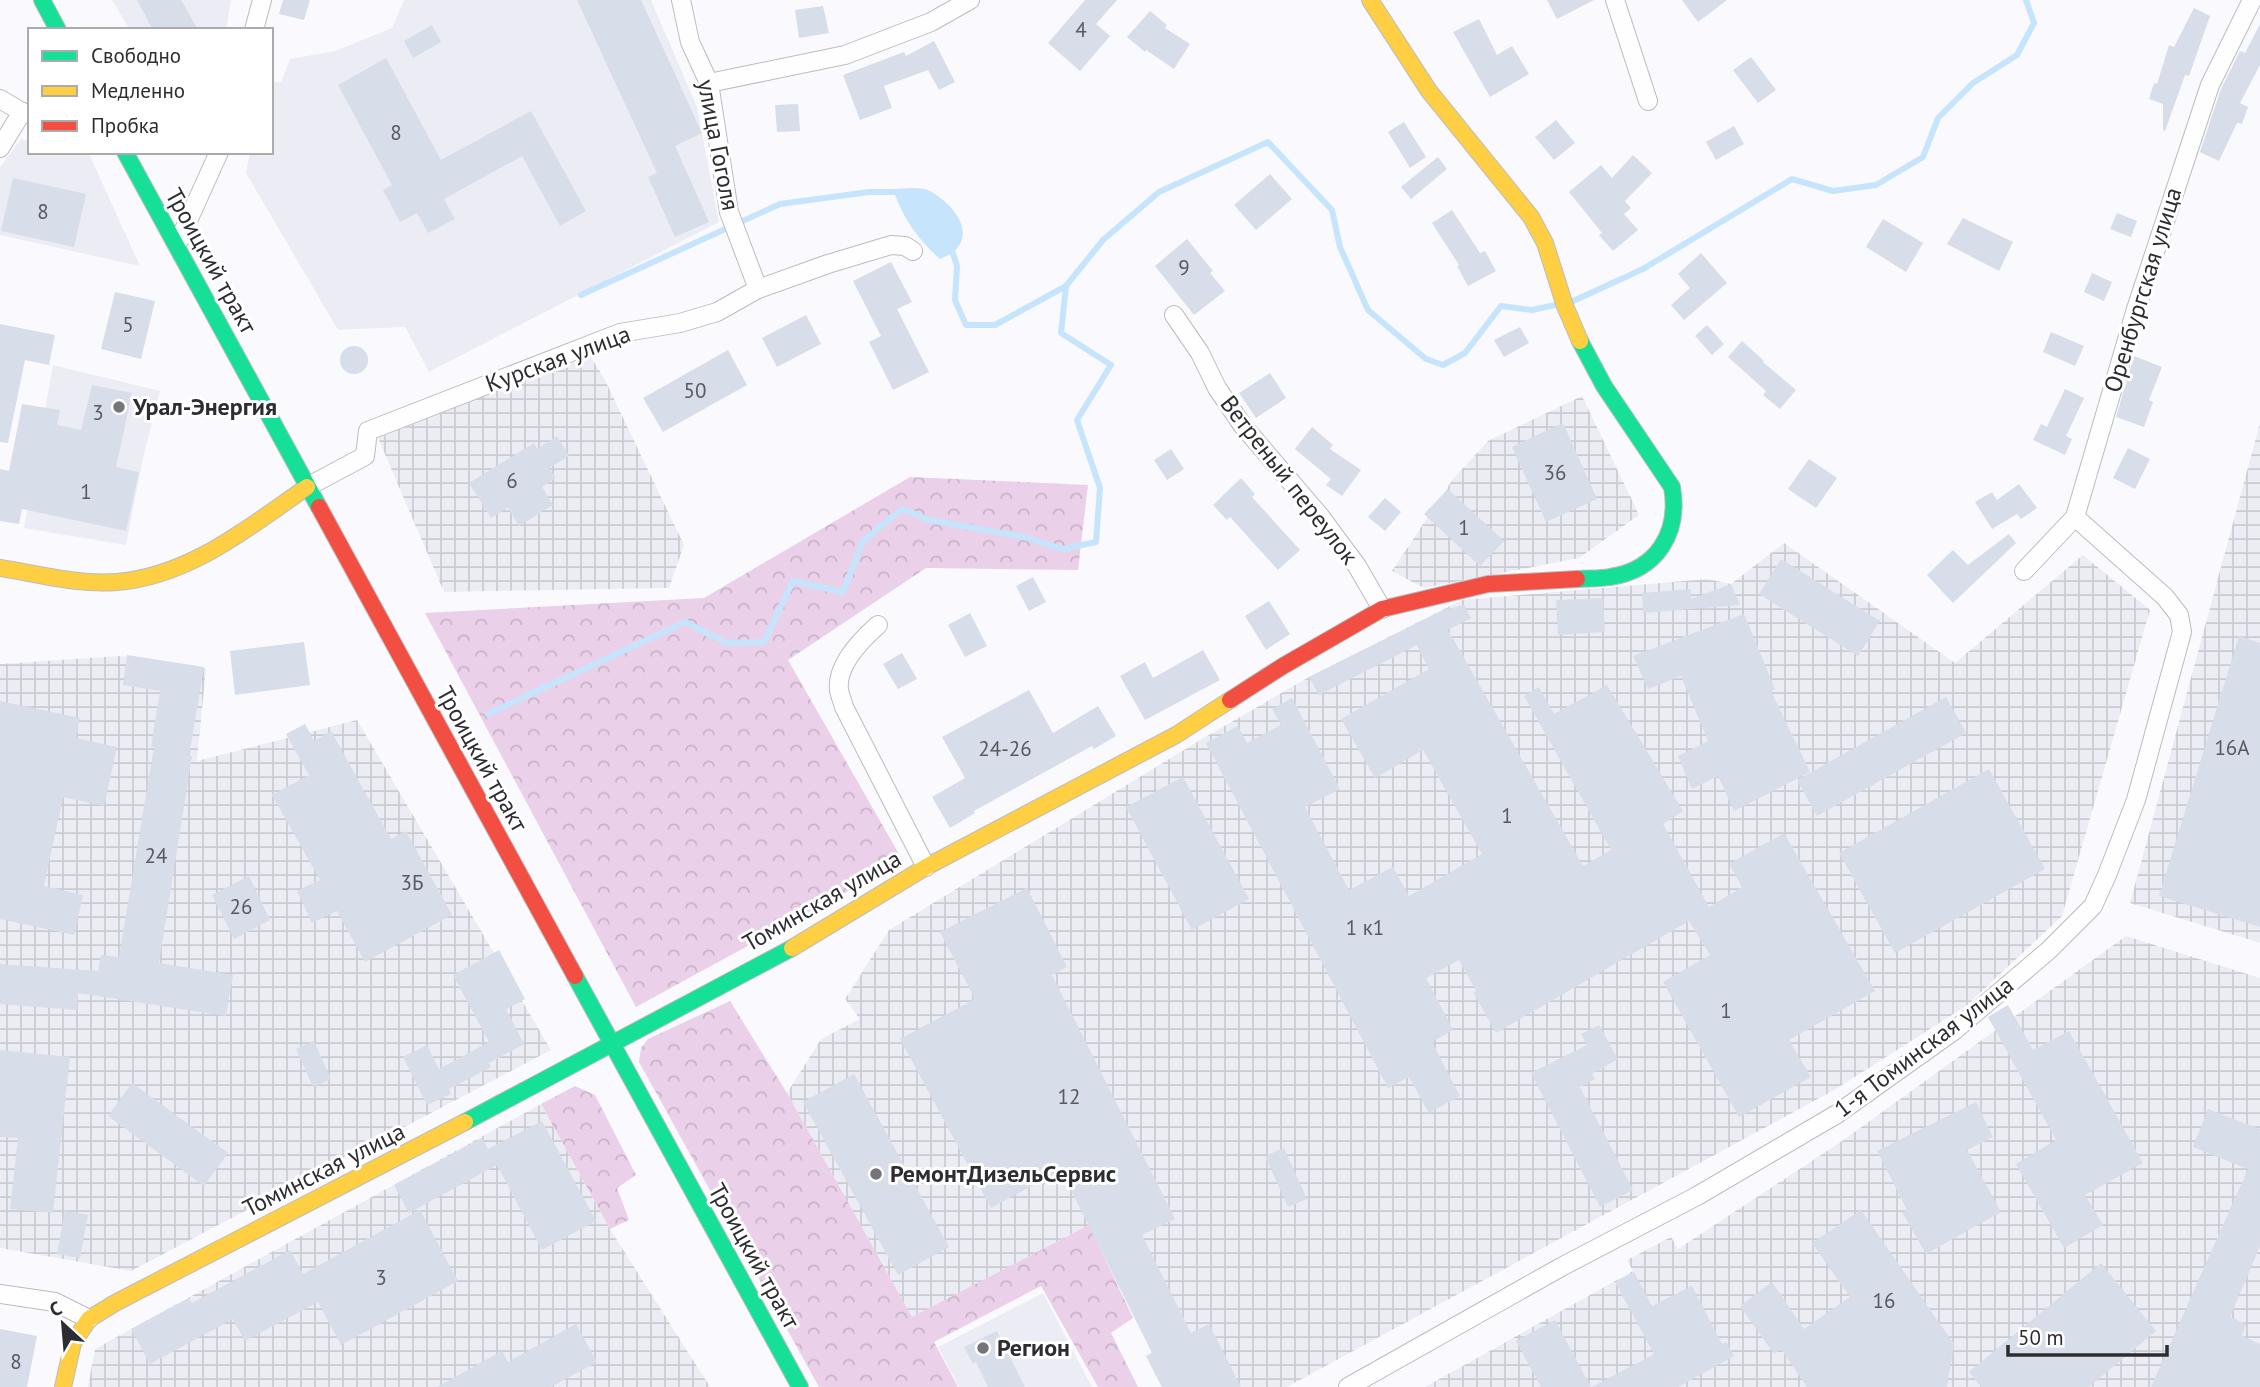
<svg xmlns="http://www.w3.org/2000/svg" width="2260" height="1387" font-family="'PT Sans',sans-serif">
<defs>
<pattern id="industrial-grid" width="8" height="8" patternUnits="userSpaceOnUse" patternTransform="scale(1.75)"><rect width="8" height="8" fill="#ececf5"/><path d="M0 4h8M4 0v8" fill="none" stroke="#cbcbd2"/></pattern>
<pattern id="forest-crowns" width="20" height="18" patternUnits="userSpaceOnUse" patternTransform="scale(1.75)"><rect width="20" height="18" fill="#ead0e9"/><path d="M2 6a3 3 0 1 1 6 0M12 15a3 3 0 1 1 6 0" fill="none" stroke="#c9b3c8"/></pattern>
</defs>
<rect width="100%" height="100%" fill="#fafafe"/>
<g fill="#ececf5">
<polygon points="112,0 231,0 226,30 130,30"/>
<polygon points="404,0 651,0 697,107 719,222 429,372 405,327 338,330 246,173 250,152 271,152 271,82 281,82 290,59 335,51 392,28"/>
<polygon points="21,139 30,141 30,152 75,152 90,156 140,266 0,235 0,167"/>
<polygon points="53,365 160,391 143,458 126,545 24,528"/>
<polygon points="1043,1293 1092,1387 959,1387 938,1347"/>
</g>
<g fill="url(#industrial-grid)">
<polygon points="589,354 604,378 684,545 669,588 444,592 378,438"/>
<polygon points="1582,396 1639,515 1579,558 1424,588 1392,571 1453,479 1488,441"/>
<polygon points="2260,423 2260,943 2130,903"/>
<polygon points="1784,543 1955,663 2083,555 2150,610 2062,916 1966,1006 1836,1089 1287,1387 1162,1387 1146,1356 1152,1352 1089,1225 912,1318 787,1093 821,1039 860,1019 845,999 889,930 1202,739 1309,677 1462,600 1707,579 1731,584"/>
<polygon points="119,656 206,668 197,761 357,720 551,1050 131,1271 0,1248 0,664"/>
<polygon points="2126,936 2260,978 2260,1387 1425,1387 1633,1271 1627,1260 1671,1237 1678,1249 1842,1141"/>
<polygon points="541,1104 610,1229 710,1387 88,1387 95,1349"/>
</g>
<g fill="url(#forest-crowns)">
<polygon points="910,477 1088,485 1078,570 926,568 788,660 903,861 636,1007 425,613 704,598"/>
<polygon points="730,1001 787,1093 912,1317 1089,1225 1133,1318 1111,1333 1138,1387 1098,1387 1041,1286 934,1342 958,1387 819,1387 639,1062 641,1048 648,1039"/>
<polygon points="575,1086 595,1095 636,1175 617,1188 629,1220 610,1229 541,1104"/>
</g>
<path fill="#c6e5fc" d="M893,189C904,189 920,186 930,191C960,208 981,243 940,259C918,240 902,217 893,189Z"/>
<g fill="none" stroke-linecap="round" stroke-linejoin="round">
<g stroke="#c6e5fc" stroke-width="6">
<polyline points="951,247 957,266 955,300 966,325 995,325 1066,286"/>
<polyline points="581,295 780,204 869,192 901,192"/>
<polyline points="1571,302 1643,269 1792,179 1833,191 1876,185 1923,157 1938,118 1973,83 2017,55 2034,23 2026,0"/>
<polyline points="488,714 685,622 726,643 764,642 793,581 843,592 863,541 902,509 929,520 1024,537 1063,549 1096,542 1100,488 1077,420 1111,365 1061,333 1066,286 1103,240 1159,192 1268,142 1332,210 1340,247 1368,310 1426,359 1443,365 1465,353 1501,306 1532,310 1560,304"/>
</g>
</g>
<g fill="#d7dde9">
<polygon points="137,0 181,0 198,30 153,30"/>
<polygon points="283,0 310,0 304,20 279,14"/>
<polygon points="577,0 641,0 702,133 675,146 709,222 675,237 648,177 657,173"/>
<polygon points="1085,0 1117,0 1096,24 1110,36 1080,71 1048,43"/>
<polygon points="1547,0 1594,0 1557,19"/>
<polygon points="1682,0 1727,0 1698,22"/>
<polygon points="823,6 829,33 799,38 795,10"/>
<polygon points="2194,8 2210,16 2189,76 2185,75 2165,131 2163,130 2163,104 2149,99 2154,83 2157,84 2169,45 2174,47"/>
<polygon points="1150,11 1167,25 1165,28 1190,44 1174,69 1146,50 1145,52 1127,37"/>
<polygon points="1479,19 1497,55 1512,46 1529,74 1490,97 1453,32"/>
<polygon points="2260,24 2260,65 2240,103 2248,107 2242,124 2237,123 2219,161 2200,152 2221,89 2240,51 2245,53"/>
<polygon points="432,25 441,42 413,58 404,41"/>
<polygon points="934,41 955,82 939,90 928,70 884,86 892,108 860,120 843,75 904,52 906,56"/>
<polygon points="1751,57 1776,90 1758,103 1733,70"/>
<polygon points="386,58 441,160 531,111 586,211 560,226 522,156 444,199 455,219 428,233 417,213 400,222 383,190 392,185 338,85"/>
<polygon points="798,104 800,131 777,132 775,105"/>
<polygon points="1556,120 1575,143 1554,160 1535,137"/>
<polygon points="1404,122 1426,157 1410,168 1388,132"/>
<polygon points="1734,126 1744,144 1716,160 1706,142"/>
<polygon points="1633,155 1652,173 1625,201 1631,208 1624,214 1638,230 1613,251 1599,235 1602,233 1569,192 1601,165 1612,178"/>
<polygon points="1438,157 1447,169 1411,199 1401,187"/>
<polygon points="1270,174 1292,199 1256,230 1234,205"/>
<polygon points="13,178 86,194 74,247 1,231"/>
<polygon points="1452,210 1480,253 1485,251 1496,271 1468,286 1457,266 1459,265 1432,223"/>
<polygon points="2117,213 2137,221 2131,237 2110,229"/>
<polygon points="1963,218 2013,242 1999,271 1947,244"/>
<polygon points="1883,219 1923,243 1906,272 1866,247"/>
<polygon points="1187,239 1213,271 1210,273 1225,291 1194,315 1155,266"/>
<polygon points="1701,253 1727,283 1684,320 1671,305 1690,288 1678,274"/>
<polygon points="891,262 912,302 897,309 929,372 893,390 869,342 881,336 853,281"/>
<polygon points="2092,273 2112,282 2104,301 2084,292"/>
<polygon points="115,292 155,301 141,359 101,349"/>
<polygon points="806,315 821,344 777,367 762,338"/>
<polygon points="0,324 55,335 49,365 25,360 8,443 0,442"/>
<polygon points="1707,325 1724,344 1712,355 1695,336"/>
<polygon points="1520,327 1529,343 1504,357 1494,340"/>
<polygon points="2051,332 2084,346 2075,366 2043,352"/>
<polygon points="1742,341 1764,361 1763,362 1796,390 1780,409 1763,395 1766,391 1728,357"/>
<circle cx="354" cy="360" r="14"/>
<polygon points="728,350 747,385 663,432 643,398"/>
<polygon points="2134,356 2162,367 2149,400 2153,402 2144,427 2116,417"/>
<polygon points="1270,373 1286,398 1256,418 1239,393"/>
<polygon points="92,385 132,393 116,467 139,472 126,531 22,509 19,524 0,521 0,469 9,471 22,404 60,410 57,425 81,430"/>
<polygon points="2065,389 2084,398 2066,436 2072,439 2065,455 2033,440 2041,424 2047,427"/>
<polygon points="1563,423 1597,499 1546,522 1512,447"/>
<polygon points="1312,427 1333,445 1330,449 1361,470 1342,496 1326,485 1331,479 1295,449"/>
<polygon points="557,436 569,456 549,468 556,478 542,487 553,505 519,526 508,508 491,518 469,483 534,443 537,449"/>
<polygon points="2128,448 2150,459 2135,489 2113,478"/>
<polygon points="1171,449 1184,469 1167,480 1154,460"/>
<polygon points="1809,459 1837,478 1816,508 1788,489"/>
<polygon points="1241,478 1255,494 1252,497 1300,550 1278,570 1230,517 1227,520 1213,505"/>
<polygon points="2019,484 2037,508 2021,519 2017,514 1992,529 1975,502 1992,492 1997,500"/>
<polygon points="1448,489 1504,541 1480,566 1424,514"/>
<polygon points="1385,498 1401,512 1385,531 1368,517"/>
<polygon points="2009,534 2016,543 1953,603 1927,575 1953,550 1968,565"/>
<polygon points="1781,559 1880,621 1858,656 1759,594"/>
<polygon points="1033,577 1046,602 1029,611 1016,586"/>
<polygon points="1731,584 1740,605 1643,613 1642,593 1691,589 1691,599"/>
<polygon points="1603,598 1605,632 1558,635 1556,600"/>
<polygon points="1269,601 1290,634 1266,650 1245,616"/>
<polygon points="1464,605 1471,618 1448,630 1583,866 1611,850 1524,696 1539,687 1554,714 1607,685 1683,811 1663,824 1709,907 1742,887 1729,864 1784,833 1875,991 1789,1040 1811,1077 1739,1117 1663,982 1710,955 1689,921 1496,1033 1473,992 1476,991 1459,960 1426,978 1453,1030 1432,1042 1460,1096 1429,1113 1409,1077 1388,1088 1206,743 1238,726 1247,743 1281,725 1272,709 1292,698 1340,789 1305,807 1349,890 1393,867 1409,896 1482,854 1423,750 1375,778 1341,719 1429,669 1417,645 1319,695 1309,677 1443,610"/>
<polygon points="970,613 987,646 965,657 948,625"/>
<polygon points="1744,614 1775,689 1771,691 1810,772 1734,811 1718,776 1692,789 1678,756 1708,741 1681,676 1648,689 1633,656"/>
<polygon points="2239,636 2260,643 2260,927 2159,896"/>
<polygon points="304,642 310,685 235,695 230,651"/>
<polygon points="1203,650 1220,680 1145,720 1120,676 1145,662 1153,678"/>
<polygon points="902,653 917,679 898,689 883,664"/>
<polygon points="127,655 204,667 189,756 192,756 159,963 233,975 226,1016 78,993 77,1010 0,1004 0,964 98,971 101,955 119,957 154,747 151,747 160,691 123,685"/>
<polygon points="1029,690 1053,733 1098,706 1116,736 1094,749 1092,746 974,811 975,813 950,828 932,797 965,778 942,737"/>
<polygon points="1946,697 1966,733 1817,816 1797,780"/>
<polygon points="0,701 80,718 76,738 117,747 104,806 63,797 44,886 83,895 74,935 0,919"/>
<polygon points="305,724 314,741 331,731 391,839 406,831 452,915 365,962 337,911 312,923 297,891 320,880 272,795 309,775 286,734"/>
<polygon points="1989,769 2045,869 1895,953 1839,853"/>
<polygon points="1183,777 1249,899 1192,930 1126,807"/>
<polygon points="249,876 270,920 234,939 212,895"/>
<polygon points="1027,888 1067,967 1052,975 1175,1219 1142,1235 1191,1333 1209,1324 1241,1387 1162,1387 1146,1356 1152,1353 1061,1170 991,1208 900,1039 975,999 940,932"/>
<polygon points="499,950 525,999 506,1009 524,1044 489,1063 491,1067 449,1089 451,1094 427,1105 403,1057 427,1045 439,1069 489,1042 453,975"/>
<polygon points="2008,1005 2033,1050 2069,1031 2143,1163 2085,1195 2103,1225 2064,1248 2016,1164 2056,1140 1988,1017"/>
<polygon points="1599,1025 1618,1059 1592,1074 1595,1079 1580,1087 1633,1190 1600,1207 1531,1073 1587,1045 1581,1034"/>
<polygon points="314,1041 331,1079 313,1087 296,1049"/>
<polygon points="0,1050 70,1057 53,1213 10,1209 18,1138 0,1137"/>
<polygon points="854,1074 949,1247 898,1275 803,1102"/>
<polygon points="132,1083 228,1153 204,1186 108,1116"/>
<polygon points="1976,1102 1993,1137 1967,1150 2001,1212 1926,1254 1902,1212 1907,1210 1877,1151"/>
<polygon points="2208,1109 2260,1129 2260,1246 2230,1317 2246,1324 2242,1336 2260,1344 2260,1387 2151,1387 2248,1169 2193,1147"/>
<polygon points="542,1121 596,1221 542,1250 497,1165 409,1213 394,1185 482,1138 488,1149"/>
<polygon points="1284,1148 1307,1199 1288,1207 1265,1156"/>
<polygon points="420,1210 458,1281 341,1345 318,1302 245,1341 233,1319 150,1364 131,1329 189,1298 192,1303 290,1250 303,1274"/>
<polygon points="1861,1210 1954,1344 1947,1387 1807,1387 1781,1349 1774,1354 1740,1306 1772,1282 1804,1329 1850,1297 1812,1243"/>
<polygon points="65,1211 88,1215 80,1258 57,1254"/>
<polygon points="2101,1263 2156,1331 2089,1387 1981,1387 1969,1372"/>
<polygon points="1634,1272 1652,1306 1692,1286 1722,1344 1726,1342 1734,1356 1678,1387 1592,1387 1654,1354 1615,1282"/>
<polygon points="1555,1320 1591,1387 1541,1387 1516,1341"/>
<polygon points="576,1324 597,1362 551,1387 437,1387 502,1351 508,1362"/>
<polygon points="0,1329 37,1336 27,1387 0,1387"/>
<polygon points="997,1331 1025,1387 988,1387 976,1362 973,1364 964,1347"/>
</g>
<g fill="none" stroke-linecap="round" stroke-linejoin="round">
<defs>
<g id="street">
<polyline points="681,0 690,42 709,83 729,212 758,289"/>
<polyline points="1615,0 1648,101"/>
<polyline points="254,30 262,0"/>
<polyline points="709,83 845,55 931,22 970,0"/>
<polyline points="0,99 22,112 30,114"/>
<polyline points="0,148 22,112"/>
<polyline points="177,245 219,152"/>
<polyline points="1174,315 1200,353 1217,388 1243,426 1320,516 1357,566 1382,609"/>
<polyline points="307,487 365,456 368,431 620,333 680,323 717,312 758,289 828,264 891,245 905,246 913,251"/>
<polyline points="2024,571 2075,517 2136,309 2210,85 2252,0"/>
<path d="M878,625C861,640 836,666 839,690C840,696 843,702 844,707L926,867"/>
<polyline points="0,1294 55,1302 89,1319"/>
<polyline points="1348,1387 1563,1266 1697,1196 1837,1114 1955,1030 2049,950 2093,906 2107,875 2136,800 2182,632 2179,615 2165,597 2075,517"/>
</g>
<g id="fast">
<polyline points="42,0 58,30"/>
<polyline points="125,152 319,507"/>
<path d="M1577,579C1588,578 1599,579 1610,577C1657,570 1680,533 1672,487L1604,386L1580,341"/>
<polyline points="575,976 800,1387"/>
<polyline points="465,1122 792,948"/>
</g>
<g id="slow">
<polyline points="1370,0 1429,91 1531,217 1545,243 1565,306 1580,341"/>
<path d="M0,568C38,574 78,585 117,582C190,576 249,527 307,487"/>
<polyline points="792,948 926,867 1176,735 1230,700"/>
<polyline points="63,1387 73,1343 89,1319 115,1303 465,1122"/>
</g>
<g id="jam">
<polyline points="319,507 575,976"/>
<polyline points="1230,700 1283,666 1382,609 1488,584 1577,579"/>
</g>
</defs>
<use href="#street" stroke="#bcbcbf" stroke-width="20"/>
<use href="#fast" stroke="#bcbcbf" stroke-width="18"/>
<use href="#slow" stroke="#bcbcbf" stroke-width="18"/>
<use href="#jam" stroke="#bcbcbf" stroke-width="18"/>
<use href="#street" stroke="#fefeff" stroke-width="18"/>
<use href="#fast" stroke="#16e098" stroke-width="16"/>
<use href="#slow" stroke="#ffcf43" stroke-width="16"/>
<use href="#jam" stroke="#f24e42" stroke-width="16"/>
</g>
<g fill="#757579" stroke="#fff" stroke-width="2.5">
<circle cx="119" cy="407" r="7"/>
<circle cx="876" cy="1174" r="7"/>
<circle cx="983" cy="1348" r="7"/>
</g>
<g text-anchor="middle" stroke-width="6" stroke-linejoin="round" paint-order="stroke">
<g font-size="21" fill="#58595f">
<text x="1081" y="37">4</text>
<text x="396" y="140">8</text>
<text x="43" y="219">8</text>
<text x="1184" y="275">9</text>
<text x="128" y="332">5</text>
<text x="695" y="398">50</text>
<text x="98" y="420">3</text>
<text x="1555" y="480">36</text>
<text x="512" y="488">6</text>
<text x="86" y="499">1</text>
<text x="1464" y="535">1</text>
<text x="2232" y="755">16А</text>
<text x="1005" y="756">24-26</text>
<text x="1507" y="823">1</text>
<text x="156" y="863">24</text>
<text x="412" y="890">3Б</text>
<text x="241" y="914">26</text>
<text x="1365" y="935">1 к1</text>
<text x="1726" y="1018">1</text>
<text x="1069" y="1104">12</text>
<text x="381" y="1285">3</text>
<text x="1884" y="1308">16</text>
<text x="16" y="1369">8</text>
</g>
<g font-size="24" fill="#2d2d31" stroke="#fff">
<text transform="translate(718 145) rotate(79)" y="8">улица Гоголя</text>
<text transform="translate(211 261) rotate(61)" y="8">Троицкий тракт</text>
<text transform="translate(2143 290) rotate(-73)" y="8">Оренбургская улица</text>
<text transform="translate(558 359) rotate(-20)" y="8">Курская улица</text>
<text transform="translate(1289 480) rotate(52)" y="8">Ветреный переулок</text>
<text transform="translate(482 759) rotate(61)" y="8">Троицкий тракт</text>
<text transform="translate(822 901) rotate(-30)" y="8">Томинская улица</text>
<text transform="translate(1924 1047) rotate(-37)" y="8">1-я Томинская улица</text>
<text transform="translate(324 1170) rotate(-27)" y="8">Томинская улица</text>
<text transform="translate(754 1256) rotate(61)" y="8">Троицкий тракт</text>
</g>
<g font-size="24" font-weight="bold" fill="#2d2d31" stroke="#fff" text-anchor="start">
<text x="133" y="415">Урал-Энергия</text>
<text x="890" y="1182">РемонтДизельСервис</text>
<text x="997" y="1356">Регион</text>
</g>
</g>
<rect x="28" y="28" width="245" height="126" fill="#ffffff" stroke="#ababad" stroke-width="2"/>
<rect x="42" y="51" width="35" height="10" fill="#16e098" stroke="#ababad" stroke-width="2"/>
<text x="91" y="63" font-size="21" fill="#2d2d31">Свободно</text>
<rect x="42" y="86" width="35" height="10" fill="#ffcf43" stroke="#ababad" stroke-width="2"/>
<text x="91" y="98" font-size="21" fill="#2d2d31">Медленно</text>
<rect x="42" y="121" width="35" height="10" fill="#f24e42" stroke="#ababad" stroke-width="2"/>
<text x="91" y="133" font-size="21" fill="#2d2d31">Пробка</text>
<g transform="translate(63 1324) rotate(334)" stroke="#ffffff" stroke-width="5" paint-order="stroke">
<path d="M0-5L12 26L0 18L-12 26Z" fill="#2d2d31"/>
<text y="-10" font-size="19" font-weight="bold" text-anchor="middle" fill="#2d2d31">С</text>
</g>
<path d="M2008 1345v10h159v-10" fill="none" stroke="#2d2d31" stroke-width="3.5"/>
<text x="2018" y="1345" font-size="21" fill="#2d2d31" stroke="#ffffff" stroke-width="5" paint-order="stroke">50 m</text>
</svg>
